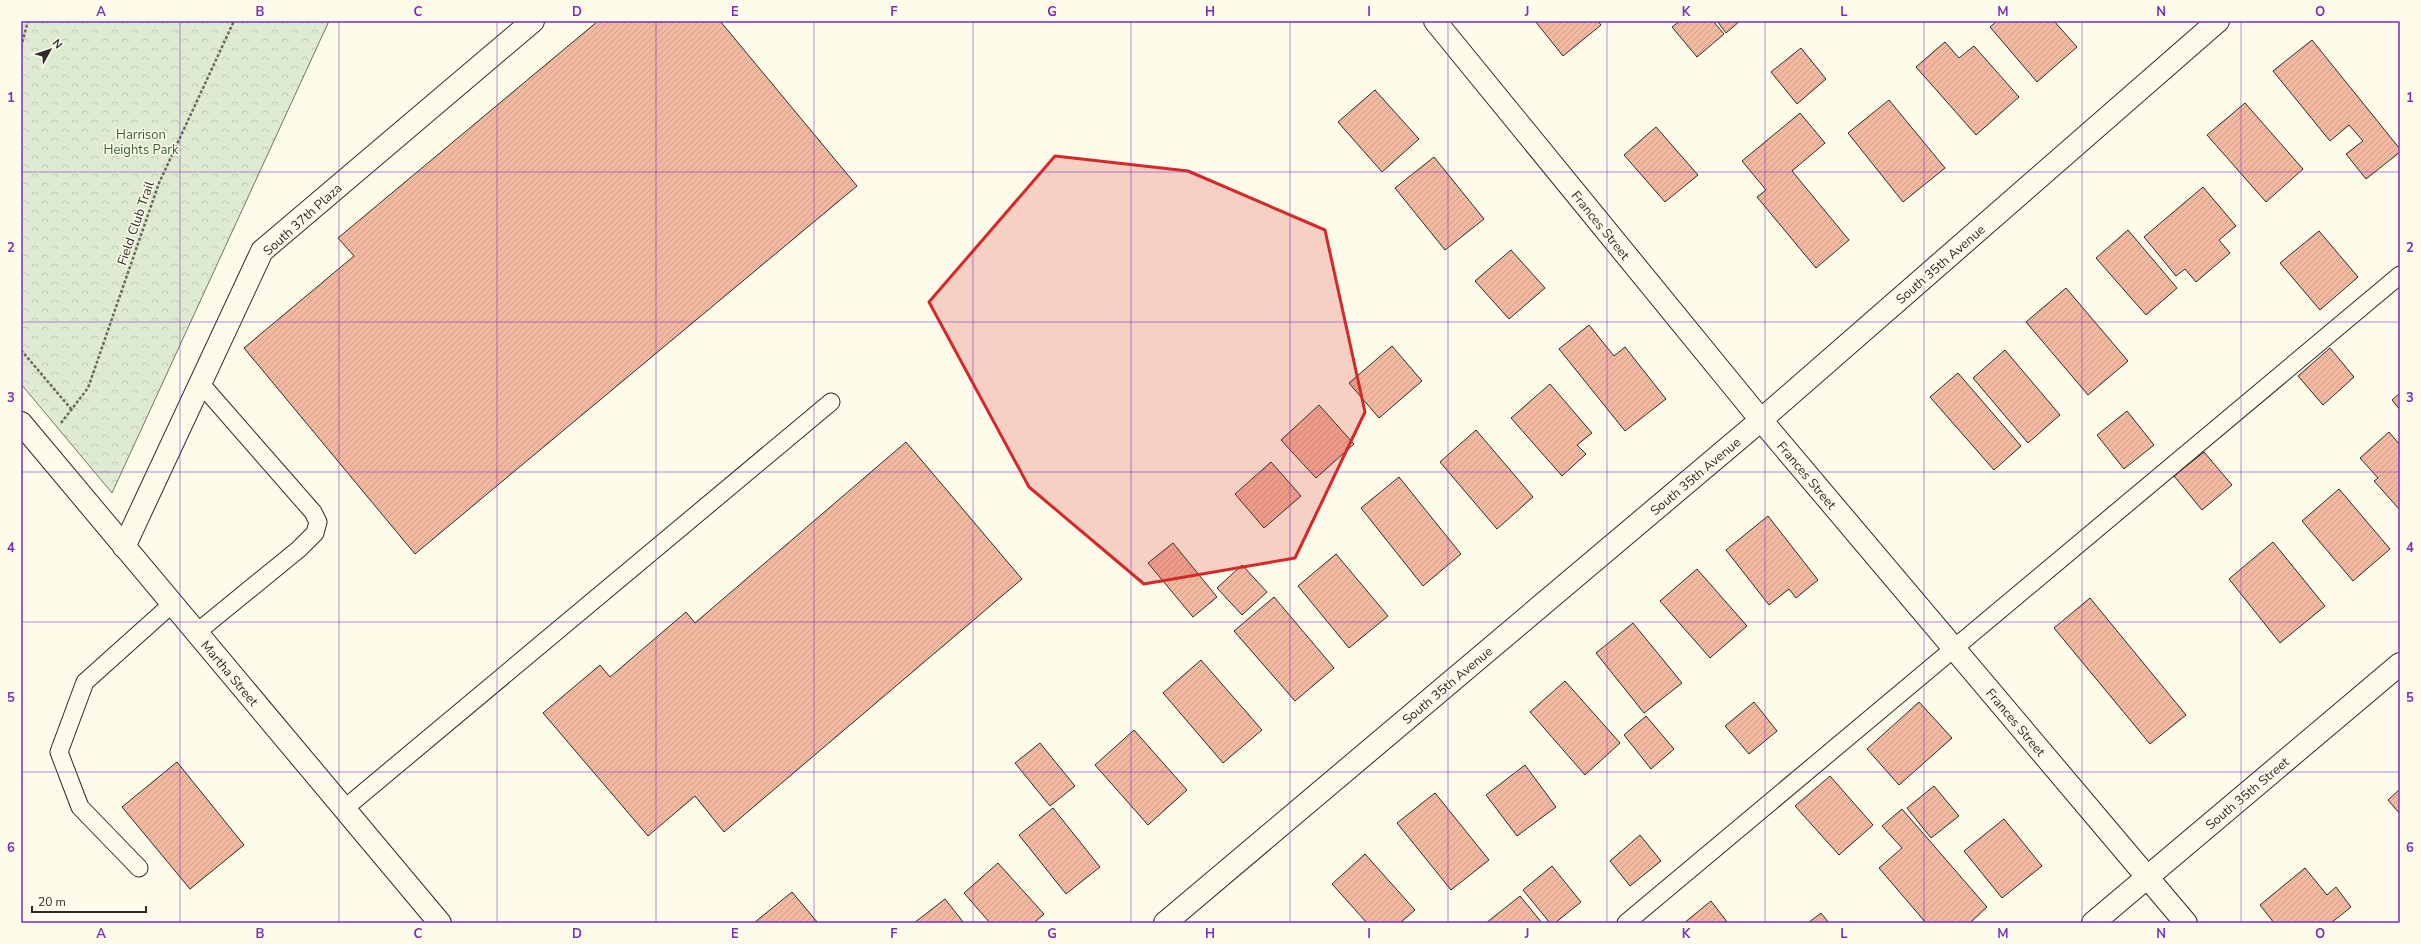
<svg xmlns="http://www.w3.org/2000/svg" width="2421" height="944" font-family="'Nunito Sans',sans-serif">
<defs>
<pattern id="forest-crowns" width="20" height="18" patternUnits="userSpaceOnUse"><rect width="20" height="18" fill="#deebd1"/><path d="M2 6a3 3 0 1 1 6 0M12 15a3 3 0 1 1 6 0" fill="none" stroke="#bfcab4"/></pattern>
<pattern id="building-hatch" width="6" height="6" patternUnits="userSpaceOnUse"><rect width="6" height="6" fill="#f2b8a0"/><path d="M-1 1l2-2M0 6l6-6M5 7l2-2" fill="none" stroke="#d09e8a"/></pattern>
</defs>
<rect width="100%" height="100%" fill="#fdfbea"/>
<polygon fill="url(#forest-crowns)" stroke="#74746e" points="21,21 329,21 112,493 21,384"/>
<g fill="url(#building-hatch)" stroke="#2b2b2b">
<polygon points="598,21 720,21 857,186 415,554 244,348 354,256 338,238"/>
<polygon points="1535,21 1598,21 1601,25 1563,56"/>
<polygon points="1680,21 1713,21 1724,34 1697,57 1672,27"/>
<polygon points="1717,21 1740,21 1726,33"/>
<polygon points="1997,21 2054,21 2077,47 2037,82 1990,27"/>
<polygon points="2312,40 2400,149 2400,152 2366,179 2346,154 2363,141 2349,125 2330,141 2273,71"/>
<polygon points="1945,42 1959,58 1974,46 2019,97 1976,135 1916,67"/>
<polygon points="1801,48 1826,79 1797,104 1771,72"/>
<polygon points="1375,90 1419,139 1382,172 1338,122"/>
<polygon points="1889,100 1945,168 1903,202 1848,133"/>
<polygon points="2245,103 2303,169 2266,202 2207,135"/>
<polygon points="1800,113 1825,143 1792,171 1849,240 1816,268 1757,197 1766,190 1742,161"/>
<polygon points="1656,127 1698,175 1665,202 1624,155"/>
<polygon points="1434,157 1484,219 1445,250 1395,188"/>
<polygon points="2203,187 2236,226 2219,240 2230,253 2196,282 2185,269 2176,276 2144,237"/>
<polygon points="2128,230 2177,288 2146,315 2096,258"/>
<polygon points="2319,231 2358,277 2320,310 2280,263"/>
<polygon points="1511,250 1545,288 1509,319 1475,281"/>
<polygon points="2066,288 2128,361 2088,395 2026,322"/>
<polygon points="1589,325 1614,356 1625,347 1666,399 1625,431 1559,349"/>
<polygon points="1392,346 1422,381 1379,418 1349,383"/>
<polygon points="2330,348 2354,377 2323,405 2298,376"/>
<polygon points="2005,350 2060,415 2028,443 1973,378"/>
<polygon points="1958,373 2021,446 1994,470 1930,397"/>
<polygon points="1550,384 1592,433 1577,445 1586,454 1562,476 1511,418"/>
<polygon points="2400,393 2400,410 2392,400"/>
<polygon points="1319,405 1354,444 1316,478 1281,440"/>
<polygon points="2127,411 2154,445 2124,469 2097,435"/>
<polygon points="1476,430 1533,497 1497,529 1440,462"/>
<polygon points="2389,432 2400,445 2400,510 2374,481 2378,478 2360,458"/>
<polygon points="906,442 1022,579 724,832 695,796 648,836 543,713 600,665 610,677 686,612 695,623"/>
<polygon points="2204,452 2232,485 2202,510 2174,476"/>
<polygon points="1271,462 1301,496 1264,528 1235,494"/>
<polygon points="1399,477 1461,554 1423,586 1361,508"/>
<polygon points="2339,489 2390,549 2353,581 2302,521"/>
<polygon points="1768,516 1818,580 1796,598 1789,589 1769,605 1726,550"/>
<polygon points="2273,542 2325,606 2280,643 2229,579"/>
<polygon points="1173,543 1217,597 1193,617 1148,563"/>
<polygon points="1336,554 1388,616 1349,648 1298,586"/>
<polygon points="1242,565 1267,592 1242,615 1217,588"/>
<polygon points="1697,569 1747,626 1710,658 1660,601"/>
<polygon points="1274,597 1334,668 1295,701 1234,631"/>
<polygon points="2090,598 2186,715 2150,744 2054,628"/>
<polygon points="1633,623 1682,683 1644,713 1596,653"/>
<polygon points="1201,660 1262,730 1223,763 1163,693"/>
<polygon points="1565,681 1620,743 1585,775 1530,712"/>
<polygon points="1754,702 1777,731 1749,754 1725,726"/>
<polygon points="1919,702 1952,738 1899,785 1867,749"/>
<polygon points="1646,716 1674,749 1651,769 1624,735"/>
<polygon points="1134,730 1187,790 1148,825 1095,765"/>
<polygon points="1040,743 1075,786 1050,806 1015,763"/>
<polygon points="177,762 244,845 190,889 122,807"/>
<polygon points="1525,765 1556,807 1517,836 1486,795"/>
<polygon points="1830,776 1873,825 1839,855 1795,806"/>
<polygon points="1934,786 1959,816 1931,838 1907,808"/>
<polygon points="2400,789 2400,814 2388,800"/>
<polygon points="1435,793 1489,860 1451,890 1397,823"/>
<polygon points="1053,808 1100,867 1066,894 1019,835"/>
<polygon points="1902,809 1987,907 1970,923 1926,923 1879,868 1902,848 1882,826"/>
<polygon points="2004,819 2042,866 2002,898 1964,851"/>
<polygon points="1640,835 1661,861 1630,886 1610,861"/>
<polygon points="1365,854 1415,910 1400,923 1367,923 1332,884"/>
<polygon points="998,863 1044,914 1034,923 990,923 964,893"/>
<polygon points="1552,866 1581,902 1555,923 1550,923 1523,890"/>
<polygon points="2305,868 2327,895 2336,887 2351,907 2331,923 2274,923 2260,905"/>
<polygon points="792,892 818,923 756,923 755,922"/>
<polygon points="1520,896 1542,923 1486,923"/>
<polygon points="945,899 964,923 914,923"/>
<polygon points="1711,901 1728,923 1684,923"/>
<polygon points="1821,913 1829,923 1808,923"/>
</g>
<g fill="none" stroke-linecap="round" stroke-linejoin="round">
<defs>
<g id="lane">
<polyline points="196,633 299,549 315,533 318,522 313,512 201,384"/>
<polyline points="344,809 831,402"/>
<polyline points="139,868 80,807 59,752 85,682 172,604"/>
<polyline points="1626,923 2400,275"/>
</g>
<g id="street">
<polyline points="1435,21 1761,420 2186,923"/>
<polyline points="21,423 440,923"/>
<polyline points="124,547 262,251 533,21"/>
<polyline points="1165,923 1761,420 2218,21"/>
<polyline points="2093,923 2400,664"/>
</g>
</defs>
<use href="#lane" stroke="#2b2b2b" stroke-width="19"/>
<use href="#street" stroke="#2b2b2b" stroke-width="24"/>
<g stroke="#6a6964" stroke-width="2.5" stroke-dasharray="3 2" stroke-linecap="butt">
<polyline points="21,47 28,21"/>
<polyline points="21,350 72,410"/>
<polyline points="61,423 88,388 159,183 234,21"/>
</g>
<use href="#lane" stroke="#fdfbea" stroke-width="17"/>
<use href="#street" stroke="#fdfbea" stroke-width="22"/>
</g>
<path fill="#d62828" fill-opacity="0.2" stroke="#d62828" stroke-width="3" stroke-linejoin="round" d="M1055,156L1188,171L1325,230L1365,412L1295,558L1144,584L1029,487L929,302Z"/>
<path fill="none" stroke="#7b2cbf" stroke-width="1" stroke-opacity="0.55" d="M180,21V923M339,21V923M497,21V923M656,21V923M814,21V923M973,21V923M1131,21V923M1290,21V923M1448,21V923M1607,21V923M1765,21V923M1924,21V923M2082,21V923M2241,21V923M21,172H2400M21,322H2400M21,472H2400M21,622H2400M21,772H2400"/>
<g text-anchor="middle" stroke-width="3" stroke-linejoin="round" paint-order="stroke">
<g font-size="13" fill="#34623c" stroke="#fdfbea">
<text x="141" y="139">Harrison<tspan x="141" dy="15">Heights Park</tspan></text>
</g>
<g font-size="13" fill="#2b2b2b" stroke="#fdfbea">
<text transform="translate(302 219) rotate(-42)" y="5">South 37th Plaza</text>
<text transform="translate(135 223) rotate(-71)" y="5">Field Club Trail</text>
<text transform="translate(1601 225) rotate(51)" y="5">Frances Street</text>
<text transform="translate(1940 264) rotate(-41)" y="5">South 35th Avenue</text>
<text transform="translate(1807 475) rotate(50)" y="5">Frances Street</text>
<text transform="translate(1695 476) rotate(-40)" y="5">South 35th Avenue</text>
<text transform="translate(230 673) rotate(50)" y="5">Martha Street</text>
<text transform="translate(1447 685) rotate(-40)" y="5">South 35th Avenue</text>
<text transform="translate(2016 722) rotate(50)" y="5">Frances Street</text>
<text transform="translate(2247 793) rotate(-40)" y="5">South 35th Street</text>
</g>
</g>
<rect width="2421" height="944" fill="none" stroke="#fdfbea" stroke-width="44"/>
<g transform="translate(50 50) rotate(50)" stroke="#fdfbea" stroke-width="3" paint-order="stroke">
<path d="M0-3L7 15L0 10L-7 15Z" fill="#2b2b2b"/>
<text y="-6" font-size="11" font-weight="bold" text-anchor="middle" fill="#2b2b2b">N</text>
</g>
<path d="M32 906v6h114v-6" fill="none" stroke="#2b2b2b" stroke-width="2"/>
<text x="38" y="906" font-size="12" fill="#2b2b2b" stroke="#fdfbea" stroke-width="3" paint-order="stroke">20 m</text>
<rect x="22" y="22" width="2377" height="900" fill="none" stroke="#7b2cbf" stroke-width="1.5"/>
<g font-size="13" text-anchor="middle" font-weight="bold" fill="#7b2cbf">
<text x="101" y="16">A</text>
<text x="260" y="16">B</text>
<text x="418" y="16">C</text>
<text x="577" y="16">D</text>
<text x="735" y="16">E</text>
<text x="894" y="16">F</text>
<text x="1052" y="16">G</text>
<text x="1210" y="16">H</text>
<text x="1369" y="16">I</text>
<text x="1527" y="16">J</text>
<text x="1686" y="16">K</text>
<text x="1844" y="16">L</text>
<text x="2003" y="16">M</text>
<text x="2161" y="16">N</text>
<text x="2320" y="16">O</text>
<text x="11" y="102">1</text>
<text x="2410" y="102">1</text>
<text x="11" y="252">2</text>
<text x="2410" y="252">2</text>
<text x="11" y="402">3</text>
<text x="2410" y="402">3</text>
<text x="11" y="552">4</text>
<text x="2410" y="552">4</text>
<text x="11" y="702">5</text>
<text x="2410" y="702">5</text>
<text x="11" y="852">6</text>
<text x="2410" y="852">6</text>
<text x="101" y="938">A</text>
<text x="260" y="938">B</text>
<text x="418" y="938">C</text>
<text x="577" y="938">D</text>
<text x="735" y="938">E</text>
<text x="894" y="938">F</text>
<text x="1052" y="938">G</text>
<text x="1210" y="938">H</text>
<text x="1369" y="938">I</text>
<text x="1527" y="938">J</text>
<text x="1686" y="938">K</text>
<text x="1844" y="938">L</text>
<text x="2003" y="938">M</text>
<text x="2161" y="938">N</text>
<text x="2320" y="938">O</text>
</g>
</svg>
